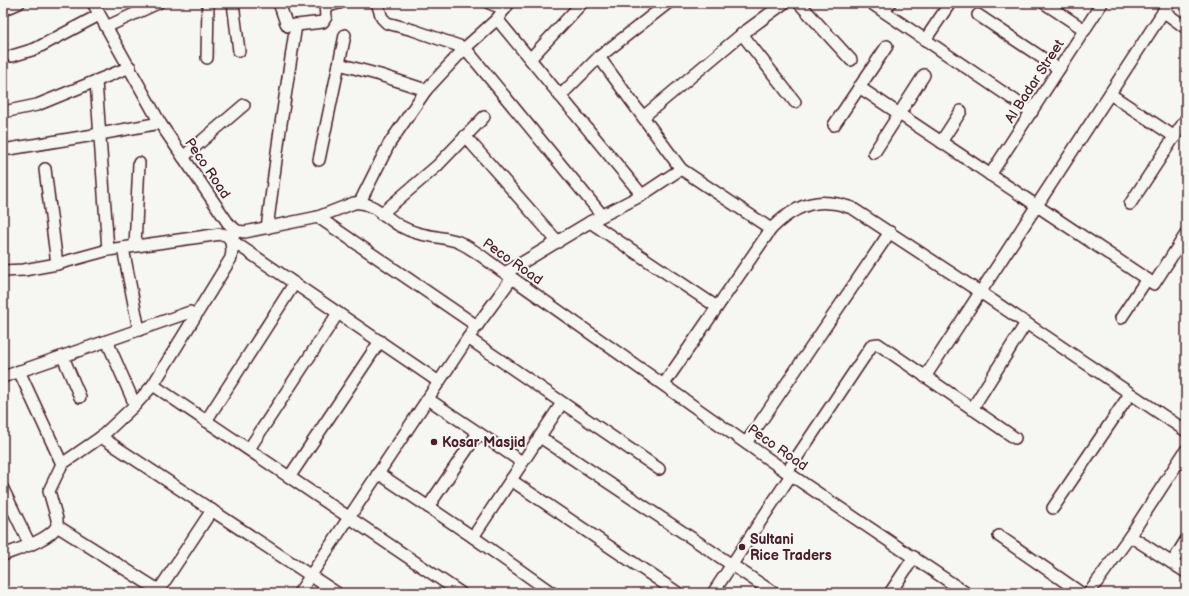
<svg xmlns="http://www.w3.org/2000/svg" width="1189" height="596" font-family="'Balsamiq Sans',sans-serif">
<rect width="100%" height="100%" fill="#f6f6f2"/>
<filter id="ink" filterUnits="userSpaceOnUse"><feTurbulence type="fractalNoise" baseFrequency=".025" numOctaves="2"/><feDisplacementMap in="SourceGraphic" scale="8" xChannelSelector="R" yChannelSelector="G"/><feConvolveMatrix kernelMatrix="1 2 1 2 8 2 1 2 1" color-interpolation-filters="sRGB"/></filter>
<g filter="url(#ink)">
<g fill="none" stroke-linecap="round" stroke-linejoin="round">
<defs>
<g id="minor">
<path d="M93,3L160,123L228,223L237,231L245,232L318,217L354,203C371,200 386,218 400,226C420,237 435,235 456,241C472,247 490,263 505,273L791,475L966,593"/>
<polyline points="233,3 239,51"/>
<polyline points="279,3 286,23 288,26 323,22 326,17 325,4"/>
<polyline points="325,3 328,6 339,3"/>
<polyline points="377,3 382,18 387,23 413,30 465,48 602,215"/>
<polyline points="489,3 505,9"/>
<polyline points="799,3 851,60"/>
<polyline points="871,3 1032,112"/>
<polyline points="1044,3 1085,30"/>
<polyline points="3,10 19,3"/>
<polyline points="884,11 890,3"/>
<polyline points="1163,11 1186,28"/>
<polyline points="978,15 1059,69"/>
<polyline points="497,19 642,195"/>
<polyline points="106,27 158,3"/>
<polyline points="742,34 795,102"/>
<polyline points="925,40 950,3"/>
<polyline points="12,56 35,49 99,15"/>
<polyline points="599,57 681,169 771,229"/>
<polyline points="207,58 208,3"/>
<polyline points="530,59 582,3"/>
<polyline points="339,64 380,75 426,90"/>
<polyline points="96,81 108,250"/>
<polyline points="859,87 1154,284 1186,234"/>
<polyline points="1110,94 1175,137"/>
<polyline points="560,96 599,57 668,3"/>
<polyline points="8,111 37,105 130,67"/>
<polyline points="643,117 742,34 784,3"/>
<polyline points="834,125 887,46"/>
<polyline points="465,136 558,242"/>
<polyline points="941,142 961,111"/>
<polyline points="3,150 100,134 160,123"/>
<polyline points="874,153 924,75"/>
<polyline points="183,157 244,105"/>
<polyline points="319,160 345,35"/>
<polyline points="45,169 57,264"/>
<polyline points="990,175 1102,3"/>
<polyline points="360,202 389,144 426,90 465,48 497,19 509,3"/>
<polyline points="1130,204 1186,119"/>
<polyline points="381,214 437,166 484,117"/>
<polyline points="318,217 477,326"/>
<polyline points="590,222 717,307"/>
<polyline points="267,228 280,130 296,25"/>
<polyline points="231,240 439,382"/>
<polyline points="135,246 139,163"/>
<polyline points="123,248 139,330"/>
<polyline points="3,271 24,270 57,264 108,250 221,234 226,235 231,240 234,235"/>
<polyline points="505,273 590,222 642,195 681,169"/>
<polyline points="1121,318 1147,279"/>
<polyline points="468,338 659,469"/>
<polyline points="107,341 135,405"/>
<polyline points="63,357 80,397"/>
<polyline points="19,371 62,464"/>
<polyline points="3,377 190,312 195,315"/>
<polyline points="925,377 1169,3"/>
<path d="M664,384L771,229C787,213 808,200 830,203C838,203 845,206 852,208L980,292L1186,431"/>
<polyline points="153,385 461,593"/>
<polyline points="428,399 522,462"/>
<polyline points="972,409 1026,323"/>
<polyline points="206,421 294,284"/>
<polyline points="101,437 337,593"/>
<polyline points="540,437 774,593"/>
<polyline points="746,443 890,232"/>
<polyline points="249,449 338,313"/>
<polyline points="787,472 872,345 878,344 1015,438"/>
<polyline points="378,473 473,537 552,593"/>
<polyline points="290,476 380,341"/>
<polyline points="511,480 678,593"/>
<polyline points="3,489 30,545"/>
<polyline points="428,507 478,433"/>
<polyline points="1053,508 1130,394"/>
<polyline points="57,526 57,519 49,491 62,464 101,437 135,405 153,385 231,258 232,251 231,240"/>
<polyline points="999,536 1081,593"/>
<polyline points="1130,536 1186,572"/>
<polyline points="473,537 562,403"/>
<path d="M3,555C19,549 49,540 57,526L163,593"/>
<polyline points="1172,563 1186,540"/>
<polyline points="157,593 212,510"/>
<polyline points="299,593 468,338 512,278"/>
<polyline points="713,593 791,475"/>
<polyline points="890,593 914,557"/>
<polyline points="1089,593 1130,536 1186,450"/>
</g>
</defs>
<use href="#minor" stroke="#4a1f2b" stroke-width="14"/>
<use href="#minor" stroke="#f6f6f2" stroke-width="11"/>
</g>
</g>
<g fill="#4a1f2b" stroke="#f6f6f2" stroke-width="1.5">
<circle cx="434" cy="442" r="4"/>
<circle cx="742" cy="547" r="4"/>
</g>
<g text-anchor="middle" stroke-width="4" stroke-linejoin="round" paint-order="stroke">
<g font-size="14" fill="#4a1f2b" stroke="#f6f6f2">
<text transform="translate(1034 81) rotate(-57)" y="5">Al Badar Street</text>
<text transform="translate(208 168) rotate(56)" y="5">Peco Road</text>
<text transform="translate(513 261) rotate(35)" y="5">Peco Road</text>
<text transform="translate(778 447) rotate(35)" y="5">Peco Road</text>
</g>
<g font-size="14" font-weight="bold" fill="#4a1f2b" stroke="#f6f6f2" text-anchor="start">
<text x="442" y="447">Kosar Masjid</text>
<text x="750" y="544">Sultani<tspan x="750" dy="16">Rice Traders</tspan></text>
</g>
</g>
<rect width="1189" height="596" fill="none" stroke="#f6f6f2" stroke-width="16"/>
<rect x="8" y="8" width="1173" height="580" fill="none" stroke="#4a1f2b" stroke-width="1.5" filter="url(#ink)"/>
</svg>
